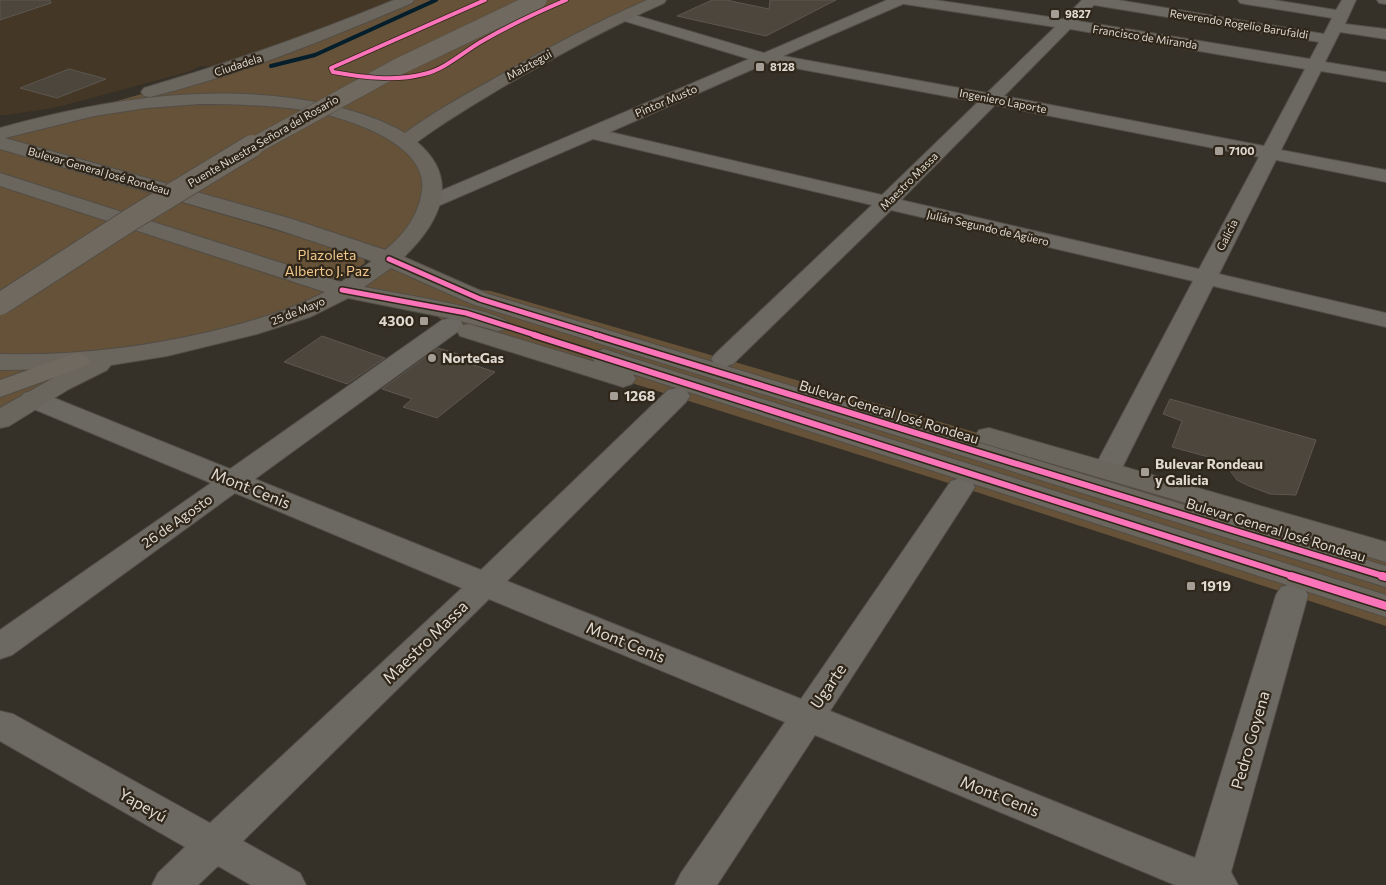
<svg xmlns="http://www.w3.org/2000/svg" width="1386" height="885" font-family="Commissioner,sans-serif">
<rect width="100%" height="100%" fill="#353028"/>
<polygon fill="#443725" points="0,0 396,0 346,21 217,66 200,66 188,72 54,108 6,115 0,115"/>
<g fill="#655238">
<polygon points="407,0 659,0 623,16 406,141 433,184 390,259 454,287 491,291 1386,552 1386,626 961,487 451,326 420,305 342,290 300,311 118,357 0,420 0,179 342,290 389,259 0,143 0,134 209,75"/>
<polygon points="0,149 357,254 364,258 365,263 346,277 332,280 0,174"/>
</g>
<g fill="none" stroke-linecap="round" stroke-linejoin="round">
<polyline stroke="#051e2c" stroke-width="4" points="271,66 315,55 436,0"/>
</g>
<g fill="#4c463c" stroke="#5c5750">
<polygon points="0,0 50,0 51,3 0,20"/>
<polygon points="712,0 726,0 769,9 770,0 836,0 766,36 677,16"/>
<polygon points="69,69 106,79 57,98 20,88"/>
<polygon points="322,336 385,358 347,384 284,362"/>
<polygon points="438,348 458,354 453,358 495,372 437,418 403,407 412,399 382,389"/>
<polygon points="1170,399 1316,440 1296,495 1270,494 1249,486 1237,480 1223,461 1172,447 1182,421 1163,414"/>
</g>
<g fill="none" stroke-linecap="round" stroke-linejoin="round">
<defs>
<g id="minor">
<path d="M887,0H935L1063,19L1082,0H1118L1324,34L1332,18L1245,4L1240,3L1238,0H1274L1336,10L1342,0H1356L1345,24L1386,29V39L1340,32L1325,62L1386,72V82L1321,71L1281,150L1386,170V182L1276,160L1219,274L1386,313V327L1213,286L1121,470L1117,476L1107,479L1097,476L1093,470L1193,281L891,210L733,364L724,367L715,364L711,359L715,354L872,205L593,139L438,206L431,208L424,206L421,202L424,198L749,59L618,19L615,16L618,13H628L764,53ZM903,4H904L1055,27L987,93L783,56ZM1094,5L1319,42L1310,59L1078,21ZM1070,29L1305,69L1264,146L1004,96ZM767,63L978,102L882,195L610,132ZM995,105L1259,157L1199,269L901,200Z"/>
<polygon points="1377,0 1386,0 1386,4 1379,3"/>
<polygon points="451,318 460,320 463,325 460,330 255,479 481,570 668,390 677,388 686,390 690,396 686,402 507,581 801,699 951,481 961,478 971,481 975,487 830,711 1195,858 1276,595 1281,587 1292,584 1303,587 1308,595 1231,872 1238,885 1175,885 815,735 717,885 675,885 681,873 785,722 489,599 243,841 300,873 306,885 251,885 218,866 198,885 152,885 158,873 185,847 0,741 0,711 13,714 210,823 462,588 235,493 12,655 0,659 0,630 211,483 24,405 20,399 24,393 33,391 42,393 230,469 442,320"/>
</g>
<g id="major">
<path d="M394,0H414L412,3C327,39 240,75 150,97L144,96L141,92L144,88C229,63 312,34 394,0Z"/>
<path d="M647,0H666L664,3C608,28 554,57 501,88C473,105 444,122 417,142C462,180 439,223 404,257L488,294L1386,566V587L472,304L391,268L364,287C388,292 500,309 510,324L507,329L498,331L453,319L348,298L310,317L257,334L167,356L111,365L107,370L69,389L9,426L0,428V408L69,369L0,370V354C71,356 140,348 209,332C249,322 289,311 325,292L0,186V173L341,282L372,261L276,229L0,149V128C108,98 223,80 334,106C358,112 383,120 405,133C432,113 461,97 490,81C541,51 593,24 647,0ZM200,104C234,104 268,105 303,110C339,115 429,142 422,190C419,215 404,235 385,250L292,219L5,138L94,116L146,108Z"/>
<polygon points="469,324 595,362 591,357 595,352 604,349 613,352 1386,595 1386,617 633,374 636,379 632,384 623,387 460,336 457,331 460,326"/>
<polygon points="989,428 1386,542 1386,562 979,442 975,436 979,430"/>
</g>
<polygon id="highway" points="77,353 86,356 90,361 86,366 0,397 0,380"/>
</defs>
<use href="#minor" stroke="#524e47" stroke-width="2"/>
<use href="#major" stroke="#524e47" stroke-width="2"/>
<use href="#highway" stroke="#524e47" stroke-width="2"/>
<use href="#minor" fill="#6c6862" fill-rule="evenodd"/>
<use href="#major" fill="#6b665d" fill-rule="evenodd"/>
<use href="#highway" fill="#70695f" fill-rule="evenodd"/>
<defs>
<polyline id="highway-bridge-far1" points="250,148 398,67 538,0"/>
<polyline id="highway-bridge" points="0,304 130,220 252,146"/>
</defs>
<use href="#highway-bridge-far1" stroke="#524e47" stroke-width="18" stroke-linecap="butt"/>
<use href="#highway-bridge" stroke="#524e47" stroke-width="24" stroke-linecap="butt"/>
<use href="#highway-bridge-far1" stroke="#70695f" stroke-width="17"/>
<use href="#highway-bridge" stroke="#70695f" stroke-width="22"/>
<defs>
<path id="cycleway-far3" d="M485,0L331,68L333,72C361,77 396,82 424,74C446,69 464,51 484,40C510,25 538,12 566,0"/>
<g id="cycleway-far2">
<polyline points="389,259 480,299 600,336"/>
<polyline points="342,290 466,313 538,336"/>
</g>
<g id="cycleway-far1">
<polyline points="534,335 1295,577"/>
<polyline points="596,335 1386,577"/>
</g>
<g id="cycleway">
<polyline points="1291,576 1386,606"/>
<polyline points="1382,576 1386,577"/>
</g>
</defs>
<use href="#cycleway-far3" stroke="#30271a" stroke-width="5.5"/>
<use href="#cycleway-far2" stroke="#30271a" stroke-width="8"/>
<use href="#cycleway-far1" stroke="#30271a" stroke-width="9"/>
<use href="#cycleway" stroke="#30271a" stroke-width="11"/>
<use href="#cycleway-far3" stroke="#fb73b8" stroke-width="4"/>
<use href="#cycleway-far2" stroke="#fb73b8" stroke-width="5"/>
<use href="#cycleway-far1" stroke="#fb73b8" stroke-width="6"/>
<use href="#cycleway" stroke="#fb73b8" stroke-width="8"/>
</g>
<g fill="#a49e96" stroke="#30271a" stroke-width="2">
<rect x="1050" y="9" width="10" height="10" rx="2.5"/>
<rect x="755" y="62" width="10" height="10" rx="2.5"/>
<rect x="1214" y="146" width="10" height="10" rx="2.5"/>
<rect x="419" y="316" width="10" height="10" rx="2.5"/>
<circle cx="432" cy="358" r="5"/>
<rect x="609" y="391" width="10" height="10" rx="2.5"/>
<rect x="1140" y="467" width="10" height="10" rx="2.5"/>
<rect x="1186" y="581" width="10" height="10" rx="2.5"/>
</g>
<g text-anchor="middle" stroke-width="4.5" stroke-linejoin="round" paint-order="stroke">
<g font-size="11" font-weight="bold" fill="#dfd9d1" stroke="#30271a" text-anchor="start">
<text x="1065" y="18">9827</text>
<text x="770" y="71">8128</text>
<text x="1229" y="155">7100</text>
</g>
<g font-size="11" fill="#dfd9d1" stroke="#30271a">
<text transform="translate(1239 24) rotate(9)" y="4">Reverendo Rogelio Barufaldi</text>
<text transform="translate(1145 37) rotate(9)" y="4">Francisco de Miranda</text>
<text transform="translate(238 65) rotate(-18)" y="4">Ciudadela</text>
<text transform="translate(529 65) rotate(-29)" y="4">Maiztegui</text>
<text transform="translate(666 101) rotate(-23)" y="4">Pintor Musto</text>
<text transform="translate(1003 101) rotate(11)" y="4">Ingeniero Laporte</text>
<text transform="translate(263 141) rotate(-30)" y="4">Puente Nuestra Señora del Rosario</text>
<text transform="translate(99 171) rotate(16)" y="4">Bulevar General José Rondeau</text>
<text transform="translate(909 181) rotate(-45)" y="4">Maestro Massa</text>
<text transform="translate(988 228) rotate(13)" y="4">Julián Segundo de Agüero</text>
<text transform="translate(1227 235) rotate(-63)" y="4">Galicia</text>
<text transform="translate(298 311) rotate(-22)" y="4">25 de Mayo</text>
</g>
<g font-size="14" fill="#f1c78c" stroke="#30271a">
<text x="327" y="260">Plazoleta<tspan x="327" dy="16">Alberto J. Paz</tspan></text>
</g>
<g font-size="14" font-weight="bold" fill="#dfd9d1" stroke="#30271a" text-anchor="start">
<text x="414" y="326" text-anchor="end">4300</text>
<text x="442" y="363">NorteGas</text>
<text x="624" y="401">1268</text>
<text x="1155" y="469">Bulevar Rondeau<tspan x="1155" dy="16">y Galicia</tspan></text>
<text x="1201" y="591">1919</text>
</g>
<g font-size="14" fill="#dfd9d1" stroke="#30271a">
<text transform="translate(889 412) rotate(17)" y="5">Bulevar General José Rondeau</text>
<text transform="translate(177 521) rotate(-35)" y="5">26 de Agosto</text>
<text transform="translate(1276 530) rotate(17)" y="5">Bulevar General José Rondeau</text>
</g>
<g font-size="16" fill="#dfd9d1" stroke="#30271a">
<text transform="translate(251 488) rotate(22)" y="6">Mont Cenis</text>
<text transform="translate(425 642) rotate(-44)" y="6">Maestro Massa</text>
<text transform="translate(626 642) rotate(22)" y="6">Mont Cenis</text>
<text transform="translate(828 686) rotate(-56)" y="6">Ugarte</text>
<text transform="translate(1250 740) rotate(-74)" y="6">Pedro Goyena</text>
<text transform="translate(1000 796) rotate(22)" y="6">Mont Cenis</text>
<text transform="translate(143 805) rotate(29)" y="6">Yapeyú</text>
</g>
</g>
</svg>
